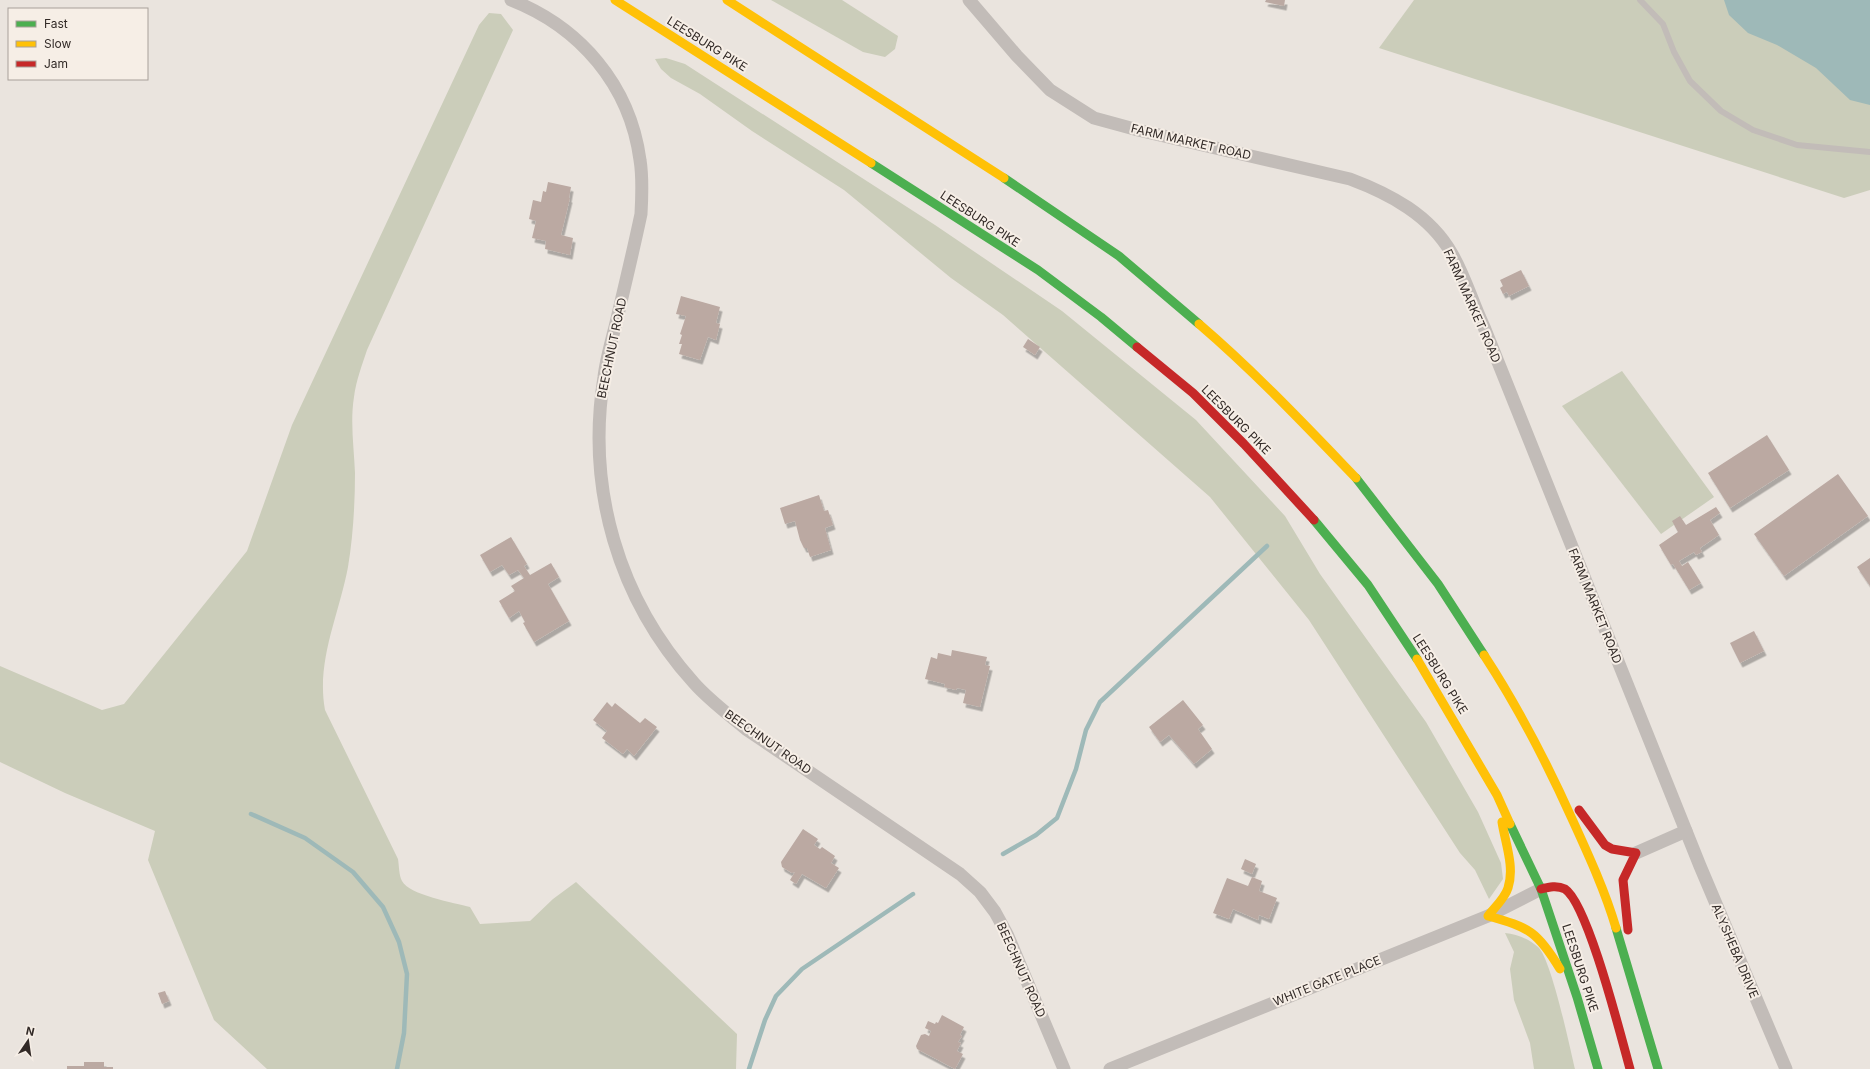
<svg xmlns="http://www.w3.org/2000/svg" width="1870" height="1069" font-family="Inter,sans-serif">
<defs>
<filter id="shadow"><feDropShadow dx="2.5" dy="4.5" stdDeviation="0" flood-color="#0004"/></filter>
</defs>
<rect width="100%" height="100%" fill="#eae4de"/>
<g fill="#cbcdba">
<polygon points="771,0 842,0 898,36 895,49 885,57 863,52"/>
<polygon points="1414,0 1870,0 1870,190 1844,198 1379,48"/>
<path d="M489,13L501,14L513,30L367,350C362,365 356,381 354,397C350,422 354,448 355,473C355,504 353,537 348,567C339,615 316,661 325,710L398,859C399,865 399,876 402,881C409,895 455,903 470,907L480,924L530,921L553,899L576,882L737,1034L736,1069H267L214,1020L148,860L155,831L65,793L0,762V666L102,710L124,704L247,551L292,425L479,25Z"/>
<polygon points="666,58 685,64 935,225 1062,311 1196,420 1285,516 1320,574 1426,722 1478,812 1501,863 1503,879 1489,899 1475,870 1460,853 1309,620 1210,497 1003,315 951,278 844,190 752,131 700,94 671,78 661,69 655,59"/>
<polygon points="1622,371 1714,497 1661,534 1562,406"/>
<path d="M1505,933C1517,934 1529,939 1538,947C1551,958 1570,1048 1575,1069H1534L1530,1043L1514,1000L1510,969L1514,952Z"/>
</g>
<polygon fill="#9eb9b8" points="1724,0 1870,0 1870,105 1850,100 1816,68 1777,45 1748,33 1729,15"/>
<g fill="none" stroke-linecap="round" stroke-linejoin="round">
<g stroke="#9eb9b8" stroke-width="4.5">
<polyline points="251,814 305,838 353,872 383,907 399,942 407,974 404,1033 397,1069"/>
<polyline points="1003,854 1036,835 1057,818 1076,769 1086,730 1100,702 1267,546"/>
<polyline points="749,1069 765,1020 776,996 802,969 913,894"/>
</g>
</g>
<g fill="#bba9a2" filter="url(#shadow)">
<polygon points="1266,0 1285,0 1284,6 1265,2"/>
<polygon points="548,182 571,187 569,198 570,198 561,235 573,238 570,255 545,249 546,241 532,238 536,221 529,219 533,200 541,202 543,191 546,192"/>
<polygon points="1521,270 1529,286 1509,296 1507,292 1503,294 1500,288 1503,286 1500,280"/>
<polygon points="681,296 720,307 716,323 720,324 716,340 708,337 700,360 679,354 682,344 679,344 682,335 680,334 686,316 676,314"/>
<polygon points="1028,339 1040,347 1035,355 1023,347"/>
<polygon points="1767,435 1789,470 1730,508 1708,473"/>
<polygon points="1838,474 1868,516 1784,576 1754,534"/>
<polygon points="819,495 824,511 828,510 833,525 825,528 831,550 810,557 807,548 804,548 800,540 795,521 785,524 780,508"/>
<polygon points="1716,507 1720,513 1710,520 1719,535 1700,548 1702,552 1696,555 1694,552 1679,561 1682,566 1688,562 1701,583 1689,590 1673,564 1671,565 1659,545 1678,532 1672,521 1680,516 1686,525"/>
<polygon points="511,537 527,564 524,566 530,575 551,563 559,577 548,584 569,621 534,642 523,623 525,622 519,611 509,618 499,601 515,591 511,586 524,578 518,570 509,575 502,565 490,572 480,555"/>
<polygon points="1870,558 1870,586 1857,567"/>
<polygon points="1754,631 1764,651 1740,663 1730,643"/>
<polygon points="952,650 987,657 985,665 990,666 980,707 963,703 966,690 957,688 956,690 944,687 945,684 925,679 931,657 937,659 938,653 951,656"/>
<polygon points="1183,700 1203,725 1198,729 1212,749 1194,764 1169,735 1160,742 1149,727"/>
<polygon points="607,702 612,707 615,703 640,723 645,718 657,727 634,756 627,749 623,754 602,738 607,731 593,720"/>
<polygon points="803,829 818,839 814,845 820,849 822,847 835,856 831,863 839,868 826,888 802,874 796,884 790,880 795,872 792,873 782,867 781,862"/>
<polygon points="1245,859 1256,864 1252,874 1241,869"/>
<polygon points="1252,877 1262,881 1259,891 1277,898 1269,919 1259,915 1258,920 1233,909 1229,919 1213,913 1227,878 1248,886"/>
<polygon points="165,991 169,1001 162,1004 158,993"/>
<polygon points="942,1015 964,1027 960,1035 962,1036 958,1042 961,1043 957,1051 963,1054 955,1069 917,1049 916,1046 921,1035 925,1034 929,1036 931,1031 925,1028 928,1021 935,1024 936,1022 938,1023"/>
<polygon points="84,1062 104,1062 104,1067 113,1067 113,1069 67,1069 67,1066 84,1066"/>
</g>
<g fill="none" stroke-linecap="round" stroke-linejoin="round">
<polyline stroke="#c2bcb8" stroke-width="6" points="1640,0 1663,24 1674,52 1690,81 1721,111 1753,130 1797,145 1870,152"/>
<g stroke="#c2bcb8" stroke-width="13">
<path d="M511,0C580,27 630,85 640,160C643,178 642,196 641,214C633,252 624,289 615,327C611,343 606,360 604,377C586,488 618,599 694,683C709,700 728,714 746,729L960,874L980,892L995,912L1007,934L1064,1069"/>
<path d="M969,0L1017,56L1050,90L1094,118L1138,130L1350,179C1390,194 1430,215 1452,254C1465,276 1473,304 1484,327L1700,866L1786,1069"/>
<polyline points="1636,853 1686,831"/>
<polyline points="1110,1069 1488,916 1541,889"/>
</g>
<g stroke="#4caf50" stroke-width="9">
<polyline points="871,163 1038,270 1101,317 1137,347"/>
<polyline points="1004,178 1119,256 1199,324"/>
<polyline points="1356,478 1438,584 1484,655"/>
<polyline points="1314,520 1368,585 1417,659"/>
<polyline points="1510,824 1541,889 1577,997 1598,1069"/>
<polyline points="1616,928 1658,1069"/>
</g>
<g stroke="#ffc107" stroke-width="9">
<polyline points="615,0 871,163"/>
<polyline points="727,0 1004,178"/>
<path d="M1199,324C1255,372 1305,425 1356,478"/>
<path d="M1484,655C1518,707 1547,763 1573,821C1589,856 1605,891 1616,928"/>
<polyline points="1417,659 1497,795 1510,824"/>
<path d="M1502,822C1505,842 1515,867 1508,888C1505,898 1495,907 1488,916C1529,927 1538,932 1560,969"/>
</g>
<g stroke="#c62828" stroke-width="9">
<polyline points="1137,347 1193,393 1244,444 1314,520"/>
<polyline points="1579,810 1605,845 1612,849 1636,853 1623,880 1628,930"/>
<path d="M1541,889C1549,887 1557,885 1565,889C1588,904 1621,1037 1630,1069"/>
</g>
</g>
<g text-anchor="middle" stroke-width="4" stroke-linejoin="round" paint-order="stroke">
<g font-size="12" fill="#322a27" stroke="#f6eee6">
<text transform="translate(707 44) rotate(32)" y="4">LEESBURG PIKE</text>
<text transform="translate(1191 142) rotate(13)" y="4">FARM MARKET ROAD</text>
<text transform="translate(980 219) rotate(33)" y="4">LEESBURG PIKE</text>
<text transform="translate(1472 306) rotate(66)" y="4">FARM MARKET ROAD</text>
<text transform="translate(612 348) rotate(-78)" y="4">BEECHNUT ROAD</text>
<text transform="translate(1236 420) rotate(45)" y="4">LEESBURG PIKE</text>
<text transform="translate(1595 606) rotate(68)" y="4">FARM MARKET ROAD</text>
<text transform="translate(1440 674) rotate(58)" y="4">LEESBURG PIKE</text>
<text transform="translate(768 742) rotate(35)" y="4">BEECHNUT ROAD</text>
<text transform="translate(1735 951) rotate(67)" y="4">ALYSHEBA DRIVE</text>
<text transform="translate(1580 968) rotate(72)" y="4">LEESBURG PIKE</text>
<text transform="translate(1021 970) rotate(66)" y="4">BEECHNUT ROAD</text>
<text transform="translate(1327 981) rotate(-22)" y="4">WHITE GATE PLACE</text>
</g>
</g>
<rect x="8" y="8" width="140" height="72" fill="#f6eee6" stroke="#a8a09a"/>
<rect x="16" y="21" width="20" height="6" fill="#4caf50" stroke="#a8a09a"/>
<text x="44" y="28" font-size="12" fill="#322a27">Fast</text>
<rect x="16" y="41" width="20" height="6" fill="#ffc107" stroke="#a8a09a"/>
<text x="44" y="48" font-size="12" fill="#322a27">Slow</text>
<rect x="16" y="61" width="20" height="6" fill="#c62828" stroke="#a8a09a"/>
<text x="44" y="68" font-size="12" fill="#322a27">Jam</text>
<g transform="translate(28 1041) rotate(13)" stroke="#f6eee6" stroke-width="3" paint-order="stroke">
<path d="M0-3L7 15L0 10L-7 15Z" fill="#322a27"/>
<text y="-6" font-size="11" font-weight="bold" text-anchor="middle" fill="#322a27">N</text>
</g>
</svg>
